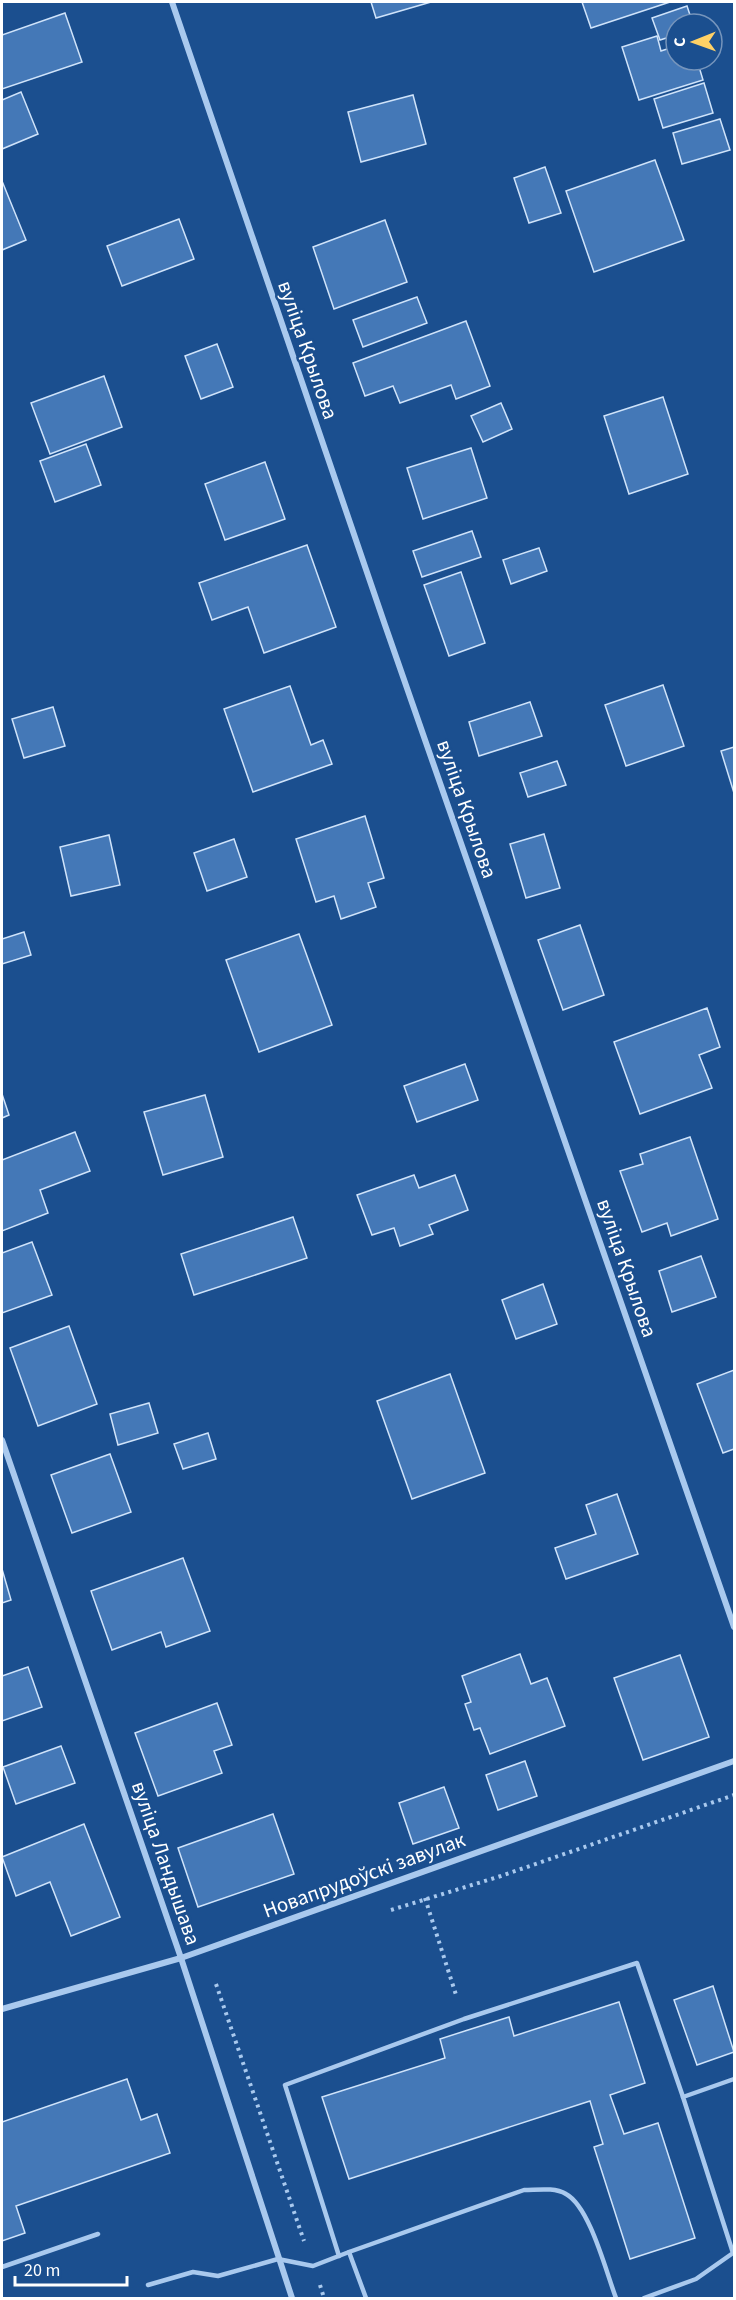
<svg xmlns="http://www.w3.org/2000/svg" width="736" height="2300" font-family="'Source Sans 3',sans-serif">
<rect width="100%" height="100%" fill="#1b4f8f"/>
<g fill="#4478b7" stroke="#cfe3fa" stroke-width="1.5">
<polygon points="371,2 431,2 376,18"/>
<polygon points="582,2 670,2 591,28"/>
<polygon points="687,6 693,24 676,24 676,35 660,40 652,18"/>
<polygon points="65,13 82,62 2,89 2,35"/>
<polygon points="657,36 661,51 676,46 676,60 697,60 703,80 639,100 622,47"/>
<polygon points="704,83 713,113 663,128 654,99"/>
<polygon points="21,92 38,134 2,149 2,100"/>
<polygon points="413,95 426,144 361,162 348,112"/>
<polygon points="720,119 730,150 682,164 673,133"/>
<polygon points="655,160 684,240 594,272 566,191"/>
<polygon points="545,167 561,213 529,223 514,178"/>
<polygon points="2,181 26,240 2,250"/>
<polygon points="179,219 194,259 122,286 107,246"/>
<polygon points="385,220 407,282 334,309 313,247"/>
<polygon points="417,297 427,323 363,347 353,320"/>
<polygon points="466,321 490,386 456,399 451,385 400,403 393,386 365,396 353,363"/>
<polygon points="217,344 233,387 201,399 185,356"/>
<polygon points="104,376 122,427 50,454 31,403"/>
<polygon points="663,397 688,474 629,494 604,416"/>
<polygon points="501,403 512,429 483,442 471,416"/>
<polygon points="86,444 101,485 55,502 40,461"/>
<polygon points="471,448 487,498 423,519 407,468"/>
<polygon points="265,462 285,519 225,540 205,484"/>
<polygon points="472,531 481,557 422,577 413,551"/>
<polygon points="307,545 336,627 264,653 248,607 212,620 199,583"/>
<polygon points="539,548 547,571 511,584 503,560"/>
<polygon points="461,572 485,643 449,656 424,585"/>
<polygon points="663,685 684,746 626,766 605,705"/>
<polygon points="290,686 311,745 323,740 332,764 253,792 224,709"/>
<polygon points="530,702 542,736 479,756 469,722"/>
<polygon points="53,707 65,746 24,758 12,719"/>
<polygon points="734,747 734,793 721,751"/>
<polygon points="557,761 566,785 528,797 520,773"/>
<polygon points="365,816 384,878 368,883 376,907 341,919 334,896 316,902 296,839"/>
<polygon points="544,834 560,888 526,898 510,844"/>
<polygon points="109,835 120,885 71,896 60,847"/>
<polygon points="234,839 247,877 207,891 194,853"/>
<polygon points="580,925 604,995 563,1010 538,940"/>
<polygon points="24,932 31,955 2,964 2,939"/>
<polygon points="299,934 332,1025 259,1052 226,960"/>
<polygon points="707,1008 720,1047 699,1055 712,1088 640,1114 614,1042"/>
<polygon points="465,1064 478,1100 417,1122 404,1086"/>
<polygon points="2,1094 9,1115 2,1118"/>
<polygon points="205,1095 223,1157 163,1175 144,1112"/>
<polygon points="75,1132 90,1171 40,1190 48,1213 2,1231 2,1160"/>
<polygon points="690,1137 718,1219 671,1236 667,1223 642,1232 620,1171 643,1164 640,1154"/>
<polygon points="414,1175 419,1188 455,1175 468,1210 429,1225 433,1234 400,1246 394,1228 372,1235 357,1195"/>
<polygon points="293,1217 307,1258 194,1295 181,1254"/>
<polygon points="32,1242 52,1295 2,1313 2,1253"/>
<polygon points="701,1256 716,1297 672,1312 659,1271"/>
<polygon points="543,1284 557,1324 516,1339 502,1300"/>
<polygon points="69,1326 97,1404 38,1426 10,1348"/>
<polygon points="734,1370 734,1449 723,1453 697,1384"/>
<polygon points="450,1374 485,1473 412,1499 377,1401"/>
<polygon points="149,1403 158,1433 118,1445 110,1414"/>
<polygon points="208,1433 216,1459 183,1469 174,1444"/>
<polygon points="110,1454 131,1512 72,1533 51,1475"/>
<polygon points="617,1494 638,1554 566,1579 555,1548 596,1534 586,1505"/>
<polygon points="183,1558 210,1631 166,1647 161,1632 112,1650 91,1591"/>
<polygon points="2,1569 11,1600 2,1603"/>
<polygon points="520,1654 531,1684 547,1678 565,1726 490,1754 480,1728 474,1730 465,1704 471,1702 462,1676"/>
<polygon points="680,1655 709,1737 643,1760 614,1678"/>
<polygon points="28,1667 42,1707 2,1721 2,1676"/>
<polygon points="217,1703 232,1745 214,1751 222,1773 158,1796 135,1733"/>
<polygon points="61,1746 75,1783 16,1804 3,1767"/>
<polygon points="525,1761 537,1796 498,1810 486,1775"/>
<polygon points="444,1787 459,1828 413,1844 399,1803"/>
<polygon points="273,1814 294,1874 198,1907 178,1848"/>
<polygon points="84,1824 120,1917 71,1936 50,1882 16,1896 2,1857"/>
<polygon points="713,1986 734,2052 697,2065 674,2000"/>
<polygon points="619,2002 645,2083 610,2095 624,2134 658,2123 695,2238 630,2259 594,2147 603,2144 590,2101 349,2179 322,2097 445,2058 440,2039 468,2030 509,2017 514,2036"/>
<polygon points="127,2079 141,2120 157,2114 170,2153 16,2206 25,2233 2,2241 2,2122"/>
</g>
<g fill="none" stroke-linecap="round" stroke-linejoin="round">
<g stroke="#a9c9ee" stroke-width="4" stroke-dasharray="3 4.5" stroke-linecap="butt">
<polyline points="425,1898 457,1998"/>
<polyline points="391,1910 501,1876 734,1795"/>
<polyline points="216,1984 304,2241"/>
<polyline points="320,2285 324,2298"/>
</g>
<g stroke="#a9c9ee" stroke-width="4.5">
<polyline points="349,2252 366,2298"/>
<polyline points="339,2256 285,2085 464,2019 637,1963 683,2097"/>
<polyline points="2,2267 98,2234"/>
<path d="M148,2285L193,2272L218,2276L278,2259L313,2266L349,2252L524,2190C537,2190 554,2187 566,2194C590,2207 606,2272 616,2298"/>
<polyline points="644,2298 696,2279 733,2253 683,2097 734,2079"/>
</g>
<g stroke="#a9c9ee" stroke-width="6">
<polyline points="172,2 385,625 734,1627"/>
<polyline points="2,1440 181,1958 292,2298"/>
<polyline points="2,2009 181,1958 734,1761"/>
</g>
</g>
<g text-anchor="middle" stroke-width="5" stroke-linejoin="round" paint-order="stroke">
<g font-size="21" fill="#fff" stroke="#1b4f8f">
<text transform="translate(308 350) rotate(71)" y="7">вуліца Крылова</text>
<text transform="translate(467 809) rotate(71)" y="7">вуліца Крылова</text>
<text transform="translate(627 1268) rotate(71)" y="7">вуліца Крылова</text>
<text transform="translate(166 1863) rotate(71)" y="7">вуліца Ландышава</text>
<text transform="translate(364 1875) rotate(-20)" y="7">Новапрудоўскі завулак</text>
</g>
</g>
<rect width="736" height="2300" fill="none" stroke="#ffffff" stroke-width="6"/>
<g transform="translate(694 42) rotate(269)"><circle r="28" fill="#1b4f8f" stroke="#7695bc" stroke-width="1.5"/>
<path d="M0-4.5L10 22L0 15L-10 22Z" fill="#ffd166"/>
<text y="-9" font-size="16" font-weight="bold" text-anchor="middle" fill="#ffffff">С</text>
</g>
<path d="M15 2276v9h112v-9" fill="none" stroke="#ffffff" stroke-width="3"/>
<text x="24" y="2276" font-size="18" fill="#ffffff" stroke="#1b4f8f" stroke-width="4.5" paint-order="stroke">20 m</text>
</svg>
